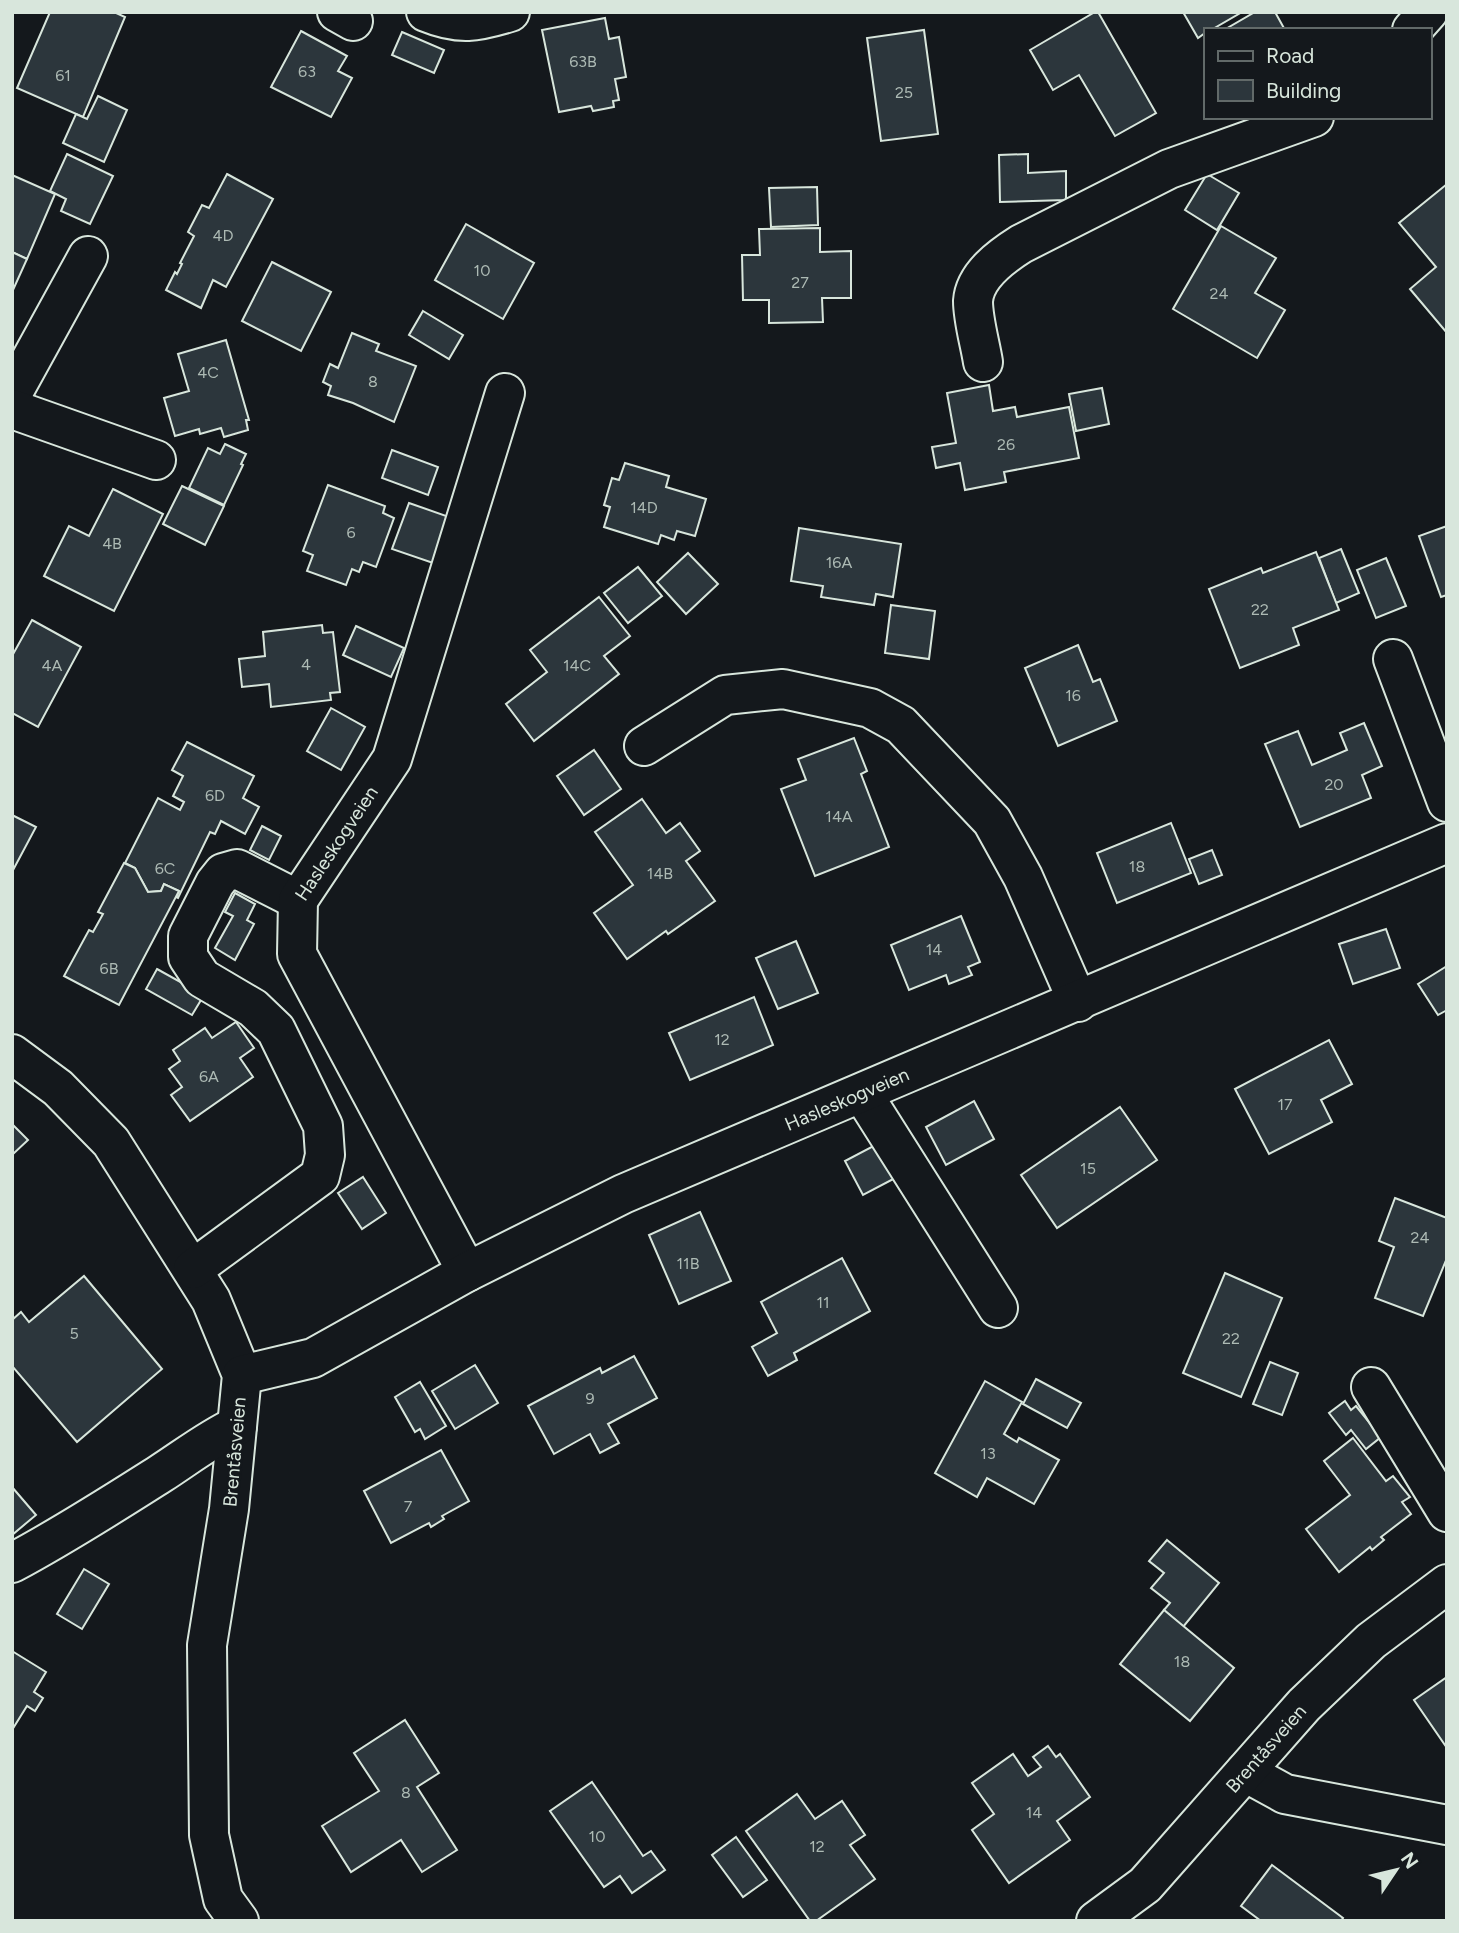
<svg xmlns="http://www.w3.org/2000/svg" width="1459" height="1933" font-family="Figtree,sans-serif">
<rect width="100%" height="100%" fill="#14181c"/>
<g fill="#2c363c" stroke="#d8e6dc" stroke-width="2">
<polygon points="50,12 114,12 125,17 83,117 17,88"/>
<polygon points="1095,12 1098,12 1156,113 1115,136 1079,75 1053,90 1030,50"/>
<polygon points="1183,12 1242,12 1211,30 1205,30 1205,33 1198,38"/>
<polygon points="1255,12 1275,12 1285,30 1224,30"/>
<polygon points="605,18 609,39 619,37 626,77 615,79 619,100 613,101 614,107 593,111 591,106 559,112 542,30"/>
<polygon points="924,30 938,134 881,141 867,38"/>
<polygon points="301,31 347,56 338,71 352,78 331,117 271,87"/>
<polygon points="402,32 444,50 434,73 392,55"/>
<polygon points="98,96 127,110 104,162 63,143 76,114 87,119"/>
<polygon points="67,154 113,176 90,224 61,211 66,199 50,191"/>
<polygon points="1028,154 1028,173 1066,171 1066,200 1000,202 999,155"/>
<polygon points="227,174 273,199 226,287 213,280 201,308 166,290 175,272 177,274 182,264 180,263 194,236 188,232 202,205 209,208"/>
<polygon points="1207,174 1239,193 1217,230 1185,210"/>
<polygon points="12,175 55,194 27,259 12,252"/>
<polygon points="1447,184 1447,333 1410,289 1436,267 1399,223"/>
<polygon points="817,187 818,225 771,227 769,188"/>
<polygon points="466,224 534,263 503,319 435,280"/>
<polygon points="1221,226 1276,258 1255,293 1285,310 1257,358 1173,309"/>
<polygon points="820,228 820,252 851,251 851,298 822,298 823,322 769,323 769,300 743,300 742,255 760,255 759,229"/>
<polygon points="12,252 27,259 13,290 12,290"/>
<polygon points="272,262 331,292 301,351 242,321"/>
<polygon points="423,311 463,335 449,359 409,335"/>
<polygon points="352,333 379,344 376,351 416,366 394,422 353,403 328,395 331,386 323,382 330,364 338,368"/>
<polygon points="226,340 249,420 246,420 248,430 224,437 221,428 200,434 199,429 175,436 164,398 189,391 178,354"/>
<polygon points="989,385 993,411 1015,407 1017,417 1069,407 1079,458 1004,472 1006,482 965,490 960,463 936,468 932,447 956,443 947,393"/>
<polygon points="1102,388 1109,424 1076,431 1069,394"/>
<polygon points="225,444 246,454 241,464 243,465 224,505 189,488 208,448 220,454"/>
<polygon points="392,450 438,467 428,495 382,478"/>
<polygon points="625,463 669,476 666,487 706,499 695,536 677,531 674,540 661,535 658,544 604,527 610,507 604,505 612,478 619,480"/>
<polygon points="328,485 385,506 383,513 394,518 376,567 363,562 359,572 352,569 346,585 307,571 313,555 303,551"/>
<polygon points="182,486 224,506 205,545 163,524"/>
<polygon points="113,489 163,514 114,611 44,576 69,526 89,536"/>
<polygon points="409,503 452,518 436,564 392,549"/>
<polygon points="1447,526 1447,595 1441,597 1419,536"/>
<polygon points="799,528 901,544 893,597 876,594 874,605 821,597 823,586 791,581"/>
<polygon points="1341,549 1359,593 1336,603 1319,558"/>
<polygon points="1316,552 1339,610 1293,628 1299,645 1240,668 1209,589 1261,568 1263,573"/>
<polygon points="688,553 718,584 686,614 657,582"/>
<polygon points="1386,558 1406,606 1376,618 1357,570"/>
<polygon points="638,567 662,596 628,623 604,593"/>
<polygon points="599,597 630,636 604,656 619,674 534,741 506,704 547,672 530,650"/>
<polygon points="891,605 935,611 929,659 885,653"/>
<polygon points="32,620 81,647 38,727 12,713 12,656"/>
<polygon points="322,625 323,633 333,632 340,692 330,693 331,700 271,707 269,684 242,687 239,659 265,656 263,632"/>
<polygon points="356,626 404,648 391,677 343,655"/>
<polygon points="1078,645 1093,682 1100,679 1117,721 1058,746 1025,668"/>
<polygon points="331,708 365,727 341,770 307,751"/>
<polygon points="1364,723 1382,766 1362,775 1371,798 1300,827 1265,744 1298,731 1312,765 1347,750 1340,733"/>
<polygon points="854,738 867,771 861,774 889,847 815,876 781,789 806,780 798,759"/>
<polygon points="187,742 254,776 243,798 259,807 245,834 221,821 215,834 210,832 178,898 176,897 179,891 164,884 161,891 148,892 135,868 125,863 158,798 180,810 184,802 173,796 183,776 172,770"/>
<polygon points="594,750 621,789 584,815 557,776"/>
<polygon points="642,799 666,833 680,823 700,851 686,861 715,901 668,934 666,931 627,959 594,913 633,885 595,832"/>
<polygon points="12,815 36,827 12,872"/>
<polygon points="1171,823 1191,873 1117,903 1097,853"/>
<polygon points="262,826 281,836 269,860 250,850"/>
<polygon points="1212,850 1222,875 1199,884 1189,859"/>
<polygon points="124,863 135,868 148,892 161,891 164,884 179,891 119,1005 64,976 89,930 93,932 103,914 98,912"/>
<polygon points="235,893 255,904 247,920 254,924 235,960 215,948 233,916 225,912"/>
<polygon points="961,916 980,962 968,967 972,975 949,984 946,975 909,990 891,945"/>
<polygon points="1386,929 1400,968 1353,984 1339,944"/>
<polygon points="796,941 818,993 778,1009 756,958"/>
<polygon points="1447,966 1447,1010 1438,1015 1418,984"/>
<polygon points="157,969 204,995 192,1015 146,989"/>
<polygon points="754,997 773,1045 690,1080 669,1033"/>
<polygon points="236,1022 254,1048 240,1058 253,1077 190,1121 171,1095 182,1087 169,1069 180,1061 173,1050 205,1028 212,1038"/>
<polygon points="1329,1040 1352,1084 1321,1100 1332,1122 1269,1154 1235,1089"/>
<polygon points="974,1101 994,1139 946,1165 926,1127"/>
<polygon points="1120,1107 1157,1160 1057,1228 1021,1175"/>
<polygon points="12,1124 28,1140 12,1155"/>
<polygon points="881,1142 899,1176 863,1195 845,1161"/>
<polygon points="363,1177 386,1213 362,1229 338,1193"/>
<polygon points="1395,1198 1447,1218 1447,1258 1423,1316 1375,1298 1394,1247 1379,1241"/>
<polygon points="700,1212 731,1281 679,1304 649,1235"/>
<polygon points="842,1258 870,1311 794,1353 797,1360 768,1376 752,1347 777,1333 761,1302"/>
<polygon points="1225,1273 1282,1298 1241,1397 1183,1373"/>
<polygon points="84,1276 162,1369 77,1442 12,1366 12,1320 21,1312 29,1322"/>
<polygon points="634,1356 657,1398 608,1424 619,1443 600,1453 590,1434 554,1454 528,1406 600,1368 602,1373"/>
<polygon points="1270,1362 1298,1373 1282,1415 1253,1404"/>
<polygon points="475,1365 498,1403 455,1429 432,1391"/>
<polygon points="1036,1379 1081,1403 1067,1428 1023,1404"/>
<polygon points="985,1381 1022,1402 1004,1434 1017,1442 1019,1438 1059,1460 1034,1504 987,1478 977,1497 935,1473"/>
<polygon points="420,1382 446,1426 425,1439 420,1429 415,1432 395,1397"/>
<polygon points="1345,1401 1351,1410 1356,1406 1381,1437 1366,1449 1351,1430 1346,1435 1329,1413"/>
<polygon points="1353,1438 1386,1481 1393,1476 1410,1497 1402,1502 1411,1514 1381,1537 1384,1540 1372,1550 1370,1547 1339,1572 1306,1529 1350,1495 1324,1461"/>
<polygon points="441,1450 469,1501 442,1516 444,1519 431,1527 429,1523 391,1543 364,1491"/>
<polygon points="12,1487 36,1515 12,1535"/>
<polygon points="1167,1540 1219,1583 1183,1627 1164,1610 1170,1603 1151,1588 1164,1573 1149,1561"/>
<polygon points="84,1569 109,1584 82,1629 57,1614"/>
<polygon points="1164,1610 1234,1668 1190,1721 1120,1664"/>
<polygon points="12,1651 46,1672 34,1692 43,1698 35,1711 27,1706 12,1730"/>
<polygon points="1447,1677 1447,1748 1414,1700"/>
<polygon points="405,1720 439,1773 417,1787 457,1850 422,1872 401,1840 351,1872 322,1826 379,1791 354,1753"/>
<polygon points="1048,1746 1056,1757 1060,1754 1090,1797 1057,1821 1070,1840 1009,1883 972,1830 994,1814 972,1783 1013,1754 1028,1776 1041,1767 1033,1757"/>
<polygon points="592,1782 643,1856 651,1851 665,1870 632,1893 620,1876 604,1887 550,1811"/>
<polygon points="797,1794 815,1819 842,1801 865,1835 850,1845 875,1879 816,1921 810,1921 746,1831"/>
<polygon points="736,1837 767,1880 743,1897 712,1855"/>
<polygon points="1272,1865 1343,1918 1341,1921 1261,1921 1241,1906"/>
</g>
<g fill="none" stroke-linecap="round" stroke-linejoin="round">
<defs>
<g id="minor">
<polyline points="337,12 353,21"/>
<path d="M426,12C460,26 477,22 510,12"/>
<polyline points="1412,30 1428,12"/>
<path d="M983,362C980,343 973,320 973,301C975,275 1002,256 1021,244L1169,169L1314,117"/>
<polyline points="12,394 88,256"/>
<polyline points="12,409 156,460"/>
<polyline points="1393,659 1447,802"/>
<polyline points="644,746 725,695 783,689 870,708 901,725 992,821 1023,877 1078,1002"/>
<polyline points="12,1054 58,1088 111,1142 211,1300 242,1375 229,1509 207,1645 209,1835 223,1899 239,1921"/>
<polyline points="862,1093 998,1308"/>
<polyline points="193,1269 320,1176 325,1155 323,1126 276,1030 253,1008 202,978 188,957 188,936 215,883 223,873 237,869 298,900"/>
<path id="s1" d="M467,1272L297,954L298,900L392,759L505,393"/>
<path id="s2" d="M242,1375L313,1358L467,1272L623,1194L1447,843"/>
<polyline points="1371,1387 1447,1512"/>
<path d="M12,1563C63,1536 111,1505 160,1474C185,1458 209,1439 237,1426"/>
<polyline points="1245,1772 1285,1794 1447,1825"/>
<path id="s3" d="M1096,1921L1145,1885L1304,1705L1371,1641L1447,1584"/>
</g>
</defs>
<use href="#minor" stroke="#d8e6dc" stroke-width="42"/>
<use href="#minor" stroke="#14181c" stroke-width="38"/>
</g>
<g text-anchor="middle" stroke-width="5" stroke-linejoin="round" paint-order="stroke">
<g font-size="16" fill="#adbab4">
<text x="583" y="67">63B</text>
<text x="307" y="77">63</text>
<text x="63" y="81">61</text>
<text x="904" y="98">25</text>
<text x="223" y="241">4D</text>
<text x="482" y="276">10</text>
<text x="800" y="288">27</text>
<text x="1219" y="299">24</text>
<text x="208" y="378">4C</text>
<text x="373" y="387">8</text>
<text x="1006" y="450">26</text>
<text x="644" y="513">14D</text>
<text x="351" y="538">6</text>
<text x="112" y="549">4B</text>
<text x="839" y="568">16A</text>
<text x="1260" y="615">22</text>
<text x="306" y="670">4</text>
<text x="52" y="671">4A</text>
<text x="577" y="671">14C</text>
<text x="1073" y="701">16</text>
<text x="1334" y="790">20</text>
<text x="215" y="801">6D</text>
<text x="839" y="822">14A</text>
<text x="1137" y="872">18</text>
<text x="165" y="874">6C</text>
<text x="660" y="879">14B</text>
<text x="934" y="955">14</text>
<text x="109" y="974">6B</text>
<text x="722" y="1045">12</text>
<text x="209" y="1082">6A</text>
<text x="1285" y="1110">17</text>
<text x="1088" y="1174">15</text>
<text x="1420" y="1243">24</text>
<text x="688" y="1269">11B</text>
<text x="823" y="1308">11</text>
<text x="74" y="1339">5</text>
<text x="1231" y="1344">22</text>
<text x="590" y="1404">9</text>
<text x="988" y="1459">13</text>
<text x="408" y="1512">7</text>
<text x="1182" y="1667">18</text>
<text x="406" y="1798">8</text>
<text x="1034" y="1818">14</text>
<text x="597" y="1842">10</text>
<text x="817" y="1852">12</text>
</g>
<g font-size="19" fill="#d8e6dc" stroke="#14181c">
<text dy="7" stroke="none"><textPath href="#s1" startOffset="483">Hasleskogveien</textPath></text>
<text dy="7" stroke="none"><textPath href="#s2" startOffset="667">Hasleskogveien</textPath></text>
<text transform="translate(234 1452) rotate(-85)" y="7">Brentåsveien</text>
<text dy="7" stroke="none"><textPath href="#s3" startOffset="243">Brentåsveien</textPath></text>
</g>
</g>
<rect width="1459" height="1933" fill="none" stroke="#d8e6dc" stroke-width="28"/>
<rect x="1204" y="28" width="228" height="91" fill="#14181c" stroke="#626a69" stroke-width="2"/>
<rect x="1218" y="51" width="35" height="10" fill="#14181c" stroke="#626a69" stroke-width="2"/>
<text x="1266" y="63" font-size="21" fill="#d8e6dc">Road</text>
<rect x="1218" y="80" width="35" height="21" fill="#2c363c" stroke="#626a69" stroke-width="2"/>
<text x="1266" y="98" font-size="21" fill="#d8e6dc">Building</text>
<g transform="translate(1396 1870) rotate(55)" stroke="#14181c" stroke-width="5" paint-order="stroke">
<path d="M0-5L12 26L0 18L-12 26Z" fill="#d8e6dc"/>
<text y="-10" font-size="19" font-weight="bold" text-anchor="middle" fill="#d8e6dc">N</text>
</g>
</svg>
